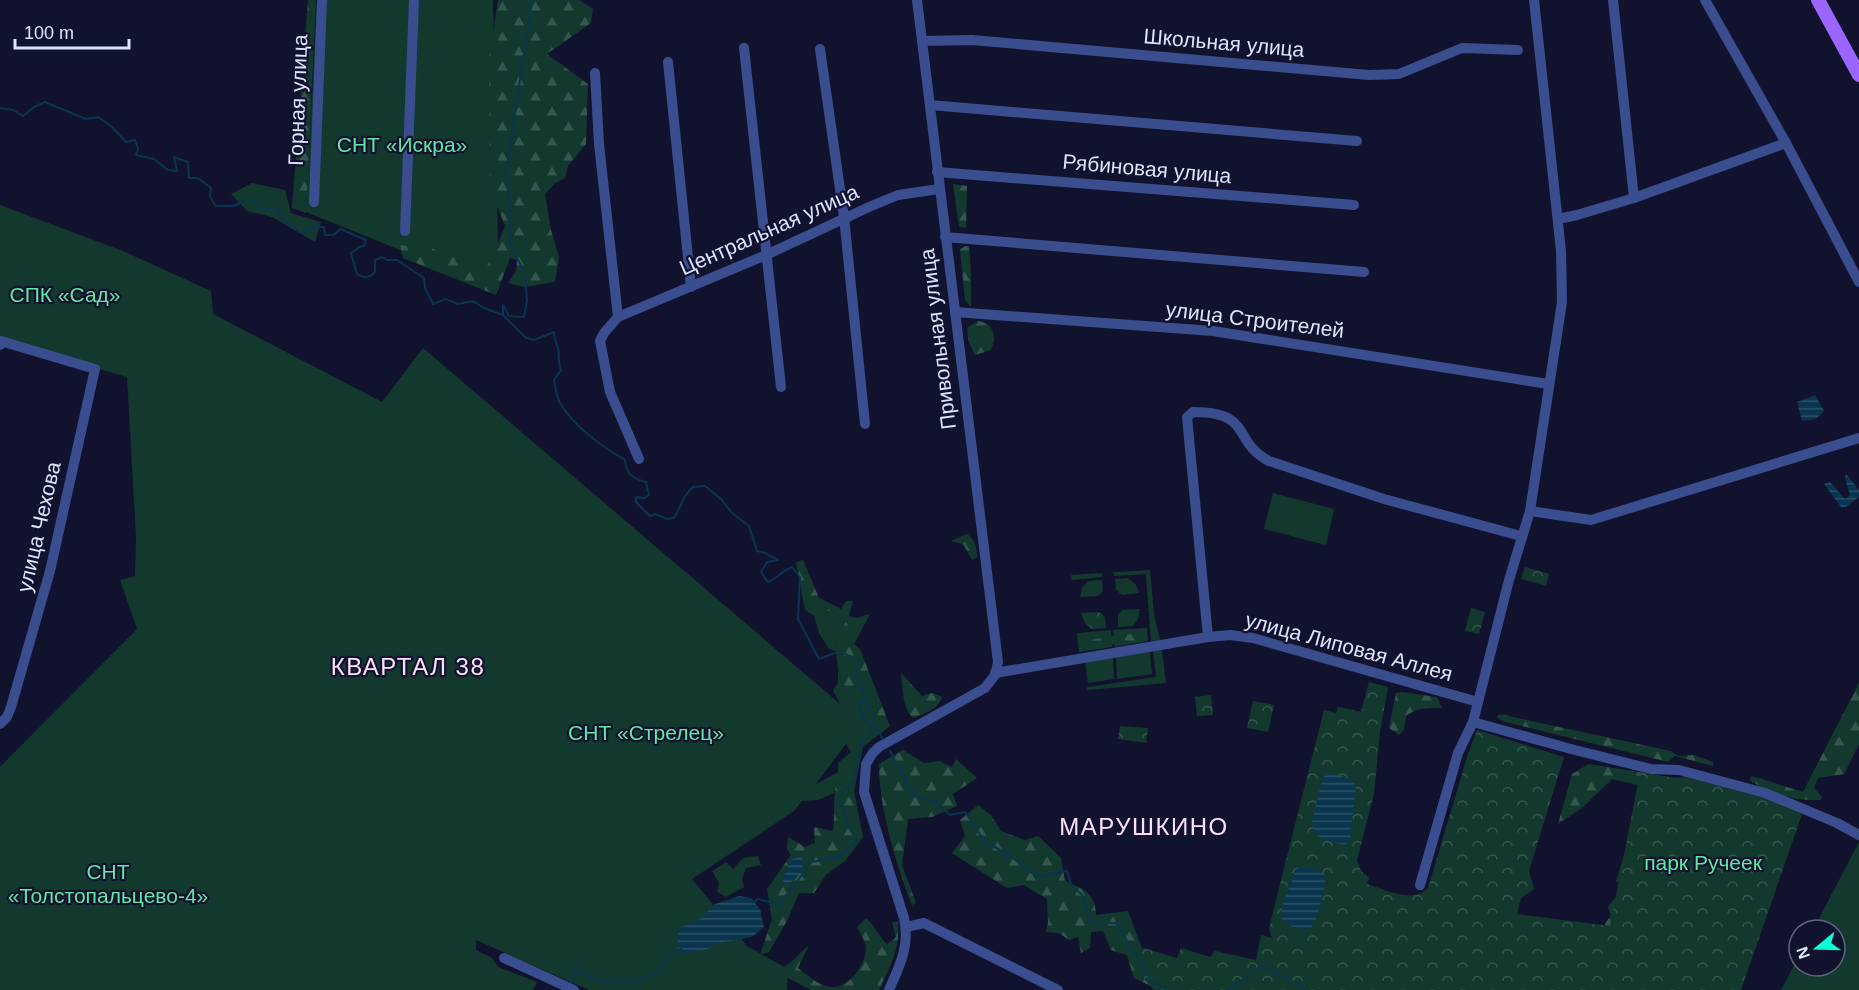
<svg xmlns="http://www.w3.org/2000/svg" width="1859" height="990" font-family="Helvetica,sans-serif">
<defs>
<pattern id="forest-firs" width="22" height="20" patternUnits="userSpaceOnUse" patternTransform="scale(1.5)"><rect width="22" height="20" fill="#13392e"/><path d="M5 1l3.5 6h-7zM16 11l3.5 6h-7z" fill="#35564d"/></pattern>
<pattern id="park-crowns" width="20" height="18" patternUnits="userSpaceOnUse" patternTransform="scale(1.5)"><rect width="20" height="18" fill="#13392e"/><path d="M2 6a3 3 0 1 1 6 0M12 15a3 3 0 1 1 6 0" fill="none" stroke="#35564d"/></pattern>
<pattern id="water-rules" width="6" height="5" patternUnits="userSpaceOnUse" patternTransform="scale(1.5)"><rect width="6" height="5" fill="#09354f"/><path d="M0 2.5h6" fill="none" stroke="#2c5269"/></pattern>
</defs>
<rect width="100%" height="100%" fill="#11132e"/>
<g fill="#13392e" fill-rule="evenodd">
<polygon points="317,0 493,0 499,290 306,212"/>
<polygon points="252,183 285,190 291,213 321,222 315,242 272,217 247,211 231,194"/>
<path d="M0,205L123,251L211,291L213,314L382,402L423,348L840,704L833,690L838,683V669L845,690L866,686L876,717L890,726L863,747L854,791L836,782L834,793L818,800L802,801L794,811L692,879L747,946L788,969L787,990H589L476,940V950L492,958L498,967L537,982L533,990H0V767L137,629L120,580L135,576L136,537L127,377L0,341ZM846,744L851,752L838,763V772L815,785Z"/>
<polygon points="1273,493 1334,509 1326,545 1264,529"/>
<polygon points="1150,570 1154,614 1160,640 1151,641 1146,574 1114,576 1113,572 1102,573 1102,577 1072,580 1071,575"/>
<polygon points="1128,578 1136,585 1139,593 1122,595 1116,590 1115,579"/>
<polygon points="1102,580 1103,591 1098,596 1080,597 1082,588 1088,581"/>
<polygon points="818,597 841,609 846,601 853,601 849,616 857,618 870,614 854,644 835,642 836,651 829,649 819,633 814,615 831,626 844,619 822,605"/>
<polygon points="1140,609 1138,619 1133,626 1118,627 1118,615 1122,610"/>
<polygon points="1147,628 1148,641 1115,647 1113,630"/>
<polygon points="1111,630 1112,647 1079,652 1077,633"/>
<polygon points="1162,650 1166,683 1087,690 1087,687 1156,677 1153,651"/>
<polygon points="1150,652 1152,674 1117,679 1116,657"/>
<polygon points="1113,658 1114,679 1088,683 1085,662"/>
<polygon points="1859,842 1859,990 1781,990 1799,956 1799,966 1835,966 1835,930 1813,930"/>
<polygon points="758,856 761,865 746,868 742,879 744,887 726,897 717,892 719,883 712,871 726,862 733,869 743,858"/>
</g>
<g fill="url(#forest-firs)">
<polygon points="308,0 316,0 306,213 292,208"/>
<polygon points="498,0 579,0 593,9 591,23 547,54 588,84 586,144 568,166 565,178 554,184 545,194 551,230 559,257 555,282 524,287 508,283 516,271 517,260 510,258 496,295 403,258 400,245 431,248 485,269 492,258 505,226 490,188 489,59"/>
<polygon points="953,184 967,186 966,228 959,227"/>
<polygon points="966,246 969,246 971,274 971,307 965,300 960,249"/>
<path d="M978,321C994,323 997,337 991,350L975,355C970,345 966,338 968,327Z"/>
<path d="M967,534C975,540 977,547 977,557L972,560L963,544L951,541Z"/>
<polygon points="803,560 822,605 844,619 850,629 831,626 805,610 796,562"/>
<polygon points="1120,634 1144,635 1147,640 1080,649 1087,641"/>
<polygon points="835,641 854,644 860,649 890,726 876,717 866,687 845,690 838,669"/>
<path d="M901,673L922,696L932,693L942,697C938,710 925,713 913,718C902,708 903,687 901,673Z"/>
<path d="M1859,683V744L1844,774L1818,778L1814,788L1822,797L1821,800C1794,801 1772,794 1749,780L1752,776L1803,792Z"/>
<path d="M1402,692L1437,697L1442,708C1428,708 1418,707 1406,716L1404,730L1399,735L1389,728L1396,693Z"/>
<polygon points="1499,714 1671,751 1678,756 1694,755 1713,762 1713,766 1675,756 1668,762 1502,721 1497,717"/>
<path d="M903,750L924,763L939,761L952,767L956,759L977,778L953,794L957,806L932,817L908,819L902,865L916,903L912,905C896,864 879,808 879,764Z"/>
<polygon points="1589,764 1676,778 1614,947 1605,924 1611,915 1608,907 1625,886 1616,881 1636,818 1638,785 1612,779 1582,808 1558,824 1572,774"/>
<path d="M836,782L854,791L863,837L845,861L826,875L814,893H799L787,921L769,952L760,955L772,919L767,889L791,855L787,849L788,837L805,847L815,843L814,827L833,831C835,814 833,799 836,782Z"/>
<path d="M978,805L991,815L1001,831L1025,840L1038,836L1061,858L1065,881C1083,889 1096,893 1096,915L1128,911L1157,989L1134,978L1127,955L1111,950L1103,931L1091,932L1090,948L1081,953L1078,937L1069,940L1059,933L1046,932L1048,923L1047,899L1024,885L1007,888L952,853L965,836L960,820Z"/>
<path d="M866,918C875,926 878,936 887,944L896,937L892,923L898,921C900,950 891,965 879,990H811L775,971C792,965 796,956 809,945L798,968C807,975 819,986 831,987C849,989 866,964 866,948C866,942 860,933 857,927Z"/>
</g>
<g fill="url(#park-crowns)">
<polygon points="1525,567 1549,574 1546,586 1521,579"/>
<polygon points="1471,608 1485,612 1479,634 1465,631"/>
<polygon points="1099,612 1105,617 1106,628 1092,629 1085,623 1081,613"/>
<path d="M1369,682L1388,687L1380,732L1374,794L1357,860L1361,871L1369,878L1367,884C1387,890 1412,904 1428,888L1468,754L1477,730L1564,757L1529,871L1534,889L1521,898L1517,914L1610,926L1640,773L1676,778L1685,777L1766,798L1802,814L1741,990H1154C1139,974 1136,968 1140,947L1177,958L1181,948L1210,957L1215,951L1256,960L1261,935L1272,938L1269,928L1324,710L1336,713L1338,707L1361,712Z"/>
<polygon points="1211,695 1213,715 1197,716 1195,697"/>
<polygon points="1253,701 1274,705 1268,732 1247,728"/>
<polygon points="1120,726 1148,728 1146,743 1118,739"/>
</g>
<g fill="url(#water-rules)">
<polygon points="1815,395 1824,411 1816,419 1802,421 1797,402"/>
<polygon points="1846,474 1859,490 1859,497 1846,507 1841,507 1824,484 1830,482 1845,499 1850,495 1845,478"/>
<polygon points="1333,773 1350,779 1356,786 1350,840 1345,845 1324,840 1315,833 1312,821 1323,777"/>
<path d="M802,857C805,871 797,879 785,885L782,879L792,859Z"/>
<path d="M1303,867L1316,869L1326,875C1322,890 1321,912 1313,925C1309,931 1302,929 1296,927C1291,926 1283,924 1282,918C1279,907 1293,880 1296,869Z"/>
<polygon points="739,896 751,898 760,909 764,927 752,937 718,943 707,949 686,953 677,948 679,928 700,919 715,904"/>
</g>
<g fill="none" stroke-linecap="round" stroke-linejoin="round">
<g stroke="#09354f" stroke-width="2">
<path d="M0,108L13,110L23,116L34,107L45,102L86,119L98,117L111,126L126,142L135,140L138,149L136,155L154,159L168,170L177,171L174,157L188,162L189,178H198L211,188L210,197L216,206H234L245,200H255L261,208H277L284,222L302,233L314,227H324L325,235H334L340,229L366,240L364,246L359,247L351,253L357,274C365,279 369,278 375,272V260L382,257L387,260H397L424,278L425,288L433,304L446,299L458,304L473,301L484,308L503,315L525,337L534,340L554,332C554,339 556,341 558,348C560,356 557,360 561,370L554,380C556,387 556,397 560,403C574,426 601,446 625,460C626,474 633,479 646,482L649,495L644,498L636,497V502L650,516L655,514L667,519L674,518C682,506 681,498 693,487L705,486L721,499L732,513L749,526L757,551L765,553L778,560L767,562L761,572L768,582C778,578 782,571 792,567L800,577L798,619L819,659L840,651L858,661L855,677C867,696 871,718 882,738"/>
<polyline points="503,315 503,305 509,316 524,317 527,301 525,273 510,244 511,221 506,173 532,0"/>
<polyline points="890,751 914,796 935,802 950,815 965,812 985,842 1008,854 1037,877 1067,871 1071,885 1082,895 1091,923 1116,923 1152,981 1168,990"/>
<path d="M753,903L758,899L776,904C791,894 800,876 811,862L838,857L857,841L848,826L839,799L854,779L861,741L873,731L861,714L858,701L864,703"/>
<polyline points="1297,983 1305,990"/>
<polyline points="571,985 574,970 604,982 638,981 655,974 666,958 682,948"/>
<polyline points="1229,990 1261,966 1291,980"/>
</g>
<g stroke="#3a4d8f" stroke-width="10">
<polyline points="1705,0 1786,143 1859,282"/>
<polyline points="922,41 972,40 1369,75 1399,74 1462,48 1518,50"/>
<polyline points="744,48 781,387"/>
<polyline points="820,49 844,217 865,424"/>
<polyline points="668,62 691,287"/>
<polyline points="595,73 599,144 618,317"/>
<polyline points="930,105 1357,141"/>
<polyline points="937,172 1354,205"/>
<polyline points="1634,198 1786,143"/>
<polyline points="314,202 322,0"/>
<polyline points="1558,219 1577,215 1634,198 1613,0"/>
<polyline points="405,231 414,0"/>
<polyline points="945,237 1364,272"/>
<polyline points="955,312 1213,331 1548,384"/>
<polyline points="0,345 1,341 95,369 50,571 11,707 7,717 0,724"/>
<polyline points="639,459 610,392 600,341 604,333 618,317 766,255 869,207 898,195 939,189"/>
<polyline points="1530,511 1591,520 1859,438"/>
<path d="M1208,637L1187,417L1193,412C1254,412 1231,441 1269,461L1384,499L1521,536"/>
<polyline points="995,673 1208,637 1230,635 1253,638 1478,702"/>
<polyline points="1473,722 1571,749 1651,769 1679,770 1765,793 1837,823 1859,835"/>
<polyline points="1420,885 1458,753 1473,722 1509,580 1530,511 1562,302 1561,251 1534,0"/>
<polyline points="906,927 924,923 1058,990"/>
<polyline points="504,958 574,990"/>
<path d="M889,990C900,965 910,946 904,918L864,792L866,764L872,754L879,747L985,688L995,675L998,662L917,0"/>
</g>
<polyline stroke="#9d65ff" stroke-width="14" points="1818,0 1859,75"/>
</g>
<g text-anchor="middle" stroke-width="4.5" stroke-linejoin="round" paint-order="stroke">
<g font-size="21" fill="#dee3ff" stroke="#11132e">
<text transform="translate(1224 43) rotate(5)" y="7">Школьная улица</text>
<text transform="translate(298 100) rotate(-88)" y="7">Горная улица</text>
<text transform="translate(1147 169) rotate(5)" y="7">Рябиновая улица</text>
<text transform="translate(769 230) rotate(-24)" y="7">Центральная улица</text>
<text transform="translate(1255 320) rotate(7)" y="7">улица Строителей</text>
<text transform="translate(938 339) rotate(-97)" y="7">Привольная улица</text>
<text transform="translate(39 527) rotate(-77)" y="7">улица Чехова</text>
<text transform="translate(1349 647) rotate(15)" y="7">улица Липовая Аллея</text>
</g>
<g font-size="21" fill="#63e6a3" stroke="#11132e">
<text x="402" y="152">СНТ «Искра»</text>
<text x="65" y="302">СПК «Сад»</text>
<text x="646" y="740">СНТ «Стрелец»</text>
<text x="1703" y="870">парк Ручеек</text>
<text x="108" y="879">СНТ<tspan x="108" dy="24">«Толстопальцево-4»</tspan></text>
</g>
<g font-size="24" letter-spacing="1.5" fill="#ffe0fc" stroke="#11132e">
<text x="408" y="675">КВАРТАЛ 38</text>
<text x="1144" y="835">МАРУШКИНО</text>
</g>
</g>
<g transform="translate(1817 948) rotate(251)"><circle r="28" fill="#11132e" stroke="#636682" stroke-width="1.5"/>
<path d="M0-4.5L10 22L0 15L-10 22Z" fill="#0affd8"/>
<text y="-9" font-size="16" font-weight="bold" text-anchor="middle" fill="#dee3ff">N</text>
</g>
<path d="M15 39v9h114v-9" fill="none" stroke="#dee3ff" stroke-width="3"/>
<text x="24" y="39" font-size="18" fill="#dee3ff" stroke="#11132e" stroke-width="4.5" paint-order="stroke">100 m</text>
</svg>
